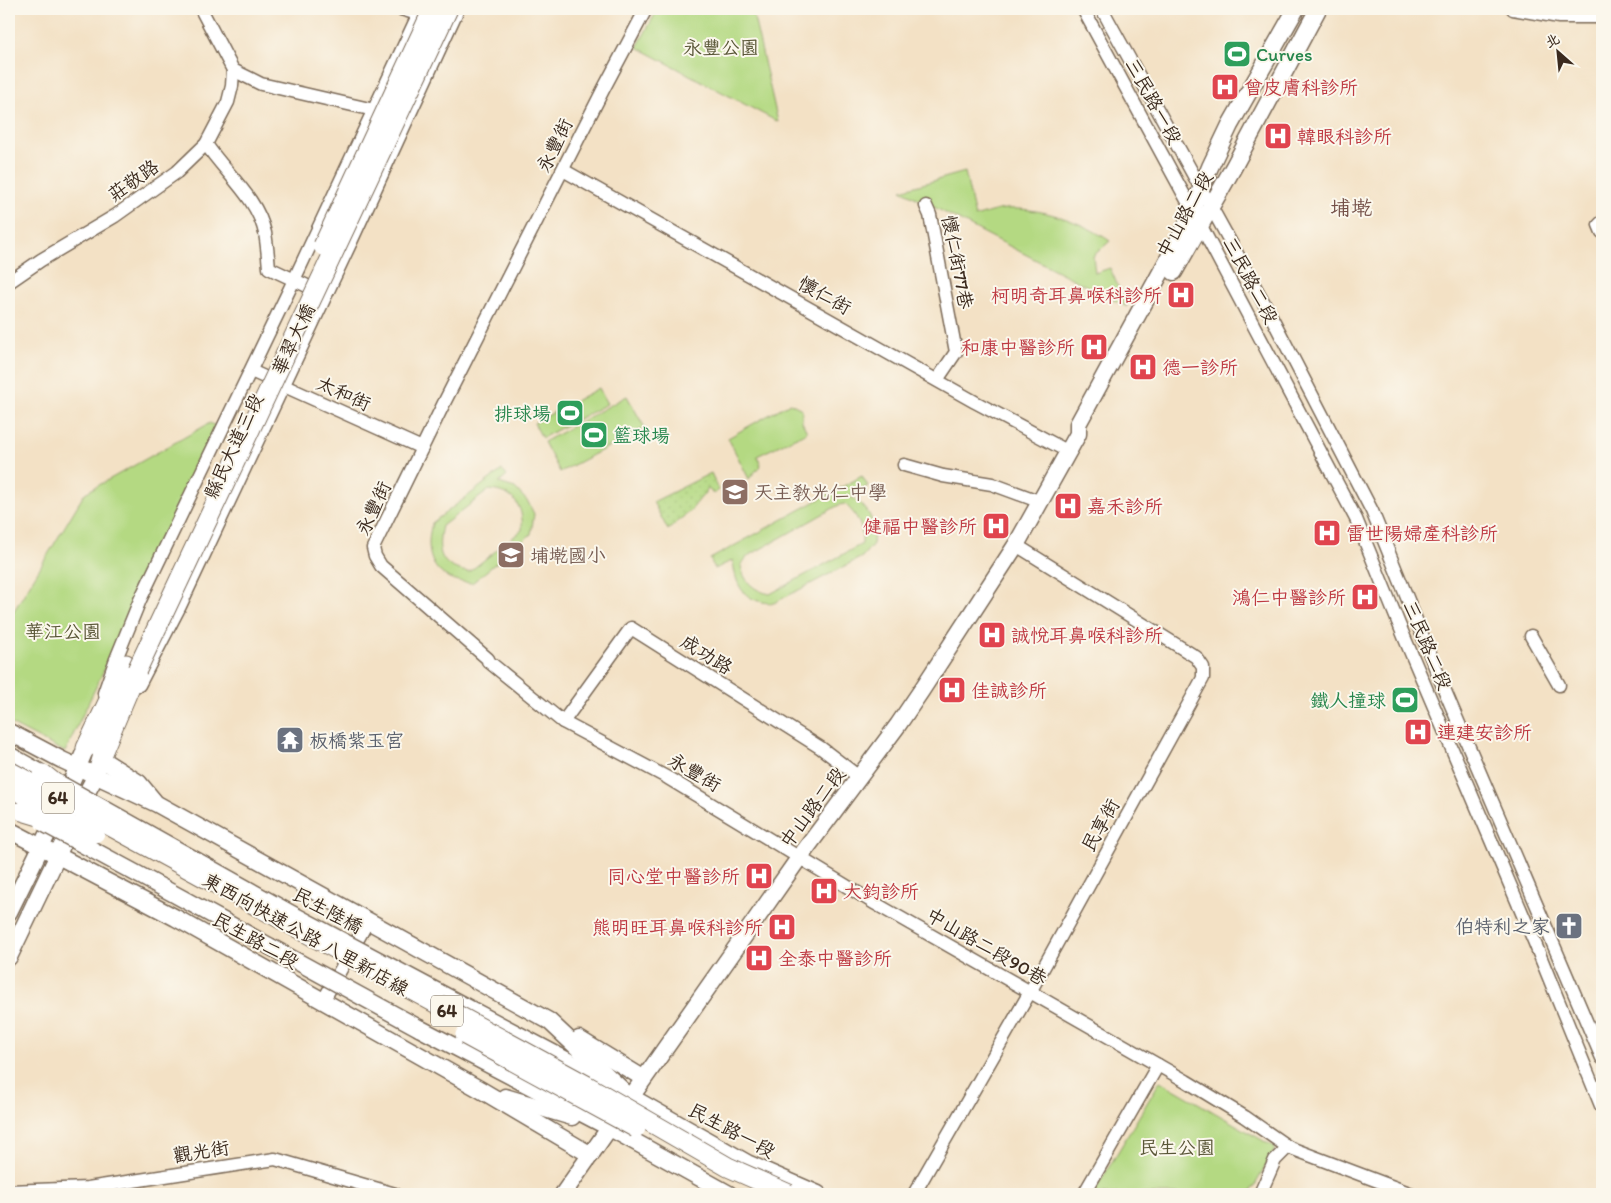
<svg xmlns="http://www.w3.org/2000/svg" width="1611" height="1203" font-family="Itim,'LXGW WenKai TC',sans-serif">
<defs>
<pattern id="garden-dots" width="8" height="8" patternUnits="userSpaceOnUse" patternTransform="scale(1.25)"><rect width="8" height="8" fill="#b4d982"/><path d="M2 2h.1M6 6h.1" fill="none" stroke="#9cba70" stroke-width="1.8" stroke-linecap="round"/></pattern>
</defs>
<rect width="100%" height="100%" fill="#fbf7ec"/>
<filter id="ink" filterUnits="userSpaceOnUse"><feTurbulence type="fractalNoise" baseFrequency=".02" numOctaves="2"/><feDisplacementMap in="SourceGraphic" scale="10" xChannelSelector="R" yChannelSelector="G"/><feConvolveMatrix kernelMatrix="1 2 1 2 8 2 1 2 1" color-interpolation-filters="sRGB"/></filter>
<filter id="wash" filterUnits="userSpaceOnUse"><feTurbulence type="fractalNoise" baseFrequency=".0096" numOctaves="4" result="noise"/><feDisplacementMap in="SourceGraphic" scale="20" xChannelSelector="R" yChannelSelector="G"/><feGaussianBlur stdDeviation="1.12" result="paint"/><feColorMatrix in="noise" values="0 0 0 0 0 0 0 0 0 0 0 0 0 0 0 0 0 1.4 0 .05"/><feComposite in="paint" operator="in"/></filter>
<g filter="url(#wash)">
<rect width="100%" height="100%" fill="#f3e1c5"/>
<g fill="#b4d982" stroke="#788250" fill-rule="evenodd">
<polygon points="658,9 752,9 778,122 637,47"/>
<path d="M965,172L975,217C984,214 995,210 1005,209C1040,207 1081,221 1110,241L1093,256L1095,273L1110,268L1127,307L901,190Z"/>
<polygon points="599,388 607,404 542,438 534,423"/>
<polygon points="627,396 645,428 560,472 544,442"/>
<polygon points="790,403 802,409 802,422 807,432 757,456 761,465 749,479 728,438"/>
<polygon points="210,423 219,428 65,752 9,723 9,619 85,493"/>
<path d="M502,470L507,476L499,483L515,488L528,502L534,514L531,534L472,583C434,581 423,557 432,523ZM489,490C514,492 524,506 522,530L469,572C440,568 436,552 442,526Z"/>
<path d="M862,476L868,486L850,496C869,508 876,520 873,544L862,557L774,603C745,603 735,587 733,560L715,569L710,559ZM845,504C858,516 863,526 862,544L770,594C754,591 743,581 741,565L748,556L839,505Z"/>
<polygon points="1160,1081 1276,1148 1250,1194 1093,1194"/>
</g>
<polygon fill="url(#garden-dots)" stroke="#788250" points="711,473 719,490 714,494 708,489 691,510 668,530 653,502"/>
</g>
<g filter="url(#ink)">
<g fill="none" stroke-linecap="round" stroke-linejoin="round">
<defs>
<g id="minor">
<polyline points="201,9 233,70"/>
<polyline points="401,9 418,14"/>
<polyline points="646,9 604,88 445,401 373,548 375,556 381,566 488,659 488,661 563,722 668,778 876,904 1186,1081 1245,1117 1288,1147 1412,1194"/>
<polyline points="1083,9 1201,226 1356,519 1405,639 1534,941 1602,1108"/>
<polyline points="1102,9 1269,312 1372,511 1442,684 1602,1058"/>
<polyline points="1513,9 1559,17 1602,17"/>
<polyline points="233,70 261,84 374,110"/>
<path d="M206,144C225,173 257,197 265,233C267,244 268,256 269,268L322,293"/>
<polyline points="563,170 975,402 1069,452"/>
<polyline points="926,206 930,215 956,352 937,380"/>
<polyline points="1602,222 1599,225 1602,232"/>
<polyline points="9,282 41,260 115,216 177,172 206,144 228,102 232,86 233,70"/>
<polyline points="251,371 422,448"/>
<polyline points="904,465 943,476 992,484 1041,502"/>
<polyline points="1531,636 1559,685"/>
<polyline points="139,685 180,606 350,244 458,9"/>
<polyline points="104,693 116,659 140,600 294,280 421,9"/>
<polyline points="563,722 631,628 821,748 859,777"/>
<polyline points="323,1001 368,921"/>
<polyline points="9,1191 88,1188 275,1159 395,1194"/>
<polyline points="914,1194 1030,992 1203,678 1203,667 1196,657 1016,545"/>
<polyline points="1084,1194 1158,1065"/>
<polyline points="1260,1194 1275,1160 1288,1147"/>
</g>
<g id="major">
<polyline points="1174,272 1233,168 1318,9"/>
<polyline points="9,732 62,760 157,804 549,1021 630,1097"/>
<polyline points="9,755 43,774"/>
<polyline points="101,759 139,783 154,801"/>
<polyline points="9,804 22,811"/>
<polyline points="9,830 176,918 481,1090 591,1155"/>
<polyline points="165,889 269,946"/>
<polyline points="9,912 60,808 86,748"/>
<polyline points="9,957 57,857 75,815 95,777 102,753"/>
<polyline points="438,992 566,1060 747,1163 818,1194"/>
<polyline points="419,1028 610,1128 729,1194"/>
<polyline points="579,1039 643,1078"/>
<polyline points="505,1097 572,1117"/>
<polyline points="563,1194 799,858 898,725 921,691 1016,545 1078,434 1078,424 1184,230 1210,167 1230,125 1296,9"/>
</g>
<g id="highway">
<polyline points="86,748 126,664"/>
<polyline points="102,753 137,670"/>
</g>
</defs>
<use href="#minor" stroke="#7b6a58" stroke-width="15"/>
<use href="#major" stroke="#7b6a58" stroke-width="19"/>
<use href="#highway" stroke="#7b6a58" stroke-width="21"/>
<use href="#minor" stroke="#fff" stroke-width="12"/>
<use href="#major" stroke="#fff" stroke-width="16"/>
<use href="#highway" stroke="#fff" stroke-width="19"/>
<defs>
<g id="major-bridge">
<polyline points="58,783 288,912 438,992"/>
<polyline points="43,823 165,889"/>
<polyline points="269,946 419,1028"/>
</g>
<g id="highway-bridge">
<polyline points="323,246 433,9"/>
<polyline points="137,670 448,9"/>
<polyline points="9,771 586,1085 728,1167 789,1194"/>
<polyline points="43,774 67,793"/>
<polyline points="9,787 65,817"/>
<polyline points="22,811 95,833"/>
<polyline points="465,1035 636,1128"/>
</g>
</defs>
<use href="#major-bridge" stroke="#7b6a58" stroke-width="19" stroke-linecap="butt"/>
<use href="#highway-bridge" stroke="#7b6a58" stroke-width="21" stroke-linecap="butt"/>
<use href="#major-bridge" stroke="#fff" stroke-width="16"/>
<use href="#highway-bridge" stroke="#fff" stroke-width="19"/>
</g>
</g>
<defs>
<symbol id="stadium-square" viewBox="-11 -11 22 22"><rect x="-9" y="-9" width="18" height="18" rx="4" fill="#2e9e5b" stroke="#fbf7ec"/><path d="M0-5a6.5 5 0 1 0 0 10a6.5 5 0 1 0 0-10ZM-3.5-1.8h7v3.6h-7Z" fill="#fff"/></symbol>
<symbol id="hospital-square" viewBox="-11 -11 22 22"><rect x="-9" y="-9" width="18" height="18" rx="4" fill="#e0444e" stroke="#fbf7ec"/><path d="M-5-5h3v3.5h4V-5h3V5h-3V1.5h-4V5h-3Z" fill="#fff"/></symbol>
<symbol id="school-square" viewBox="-11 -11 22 22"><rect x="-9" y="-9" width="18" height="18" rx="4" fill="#8d6e63" stroke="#fbf7ec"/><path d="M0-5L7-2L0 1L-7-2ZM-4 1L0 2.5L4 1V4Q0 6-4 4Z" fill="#fff"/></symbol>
<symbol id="temple-square" viewBox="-11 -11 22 22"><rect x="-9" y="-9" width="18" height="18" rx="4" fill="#6b7280" stroke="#fbf7ec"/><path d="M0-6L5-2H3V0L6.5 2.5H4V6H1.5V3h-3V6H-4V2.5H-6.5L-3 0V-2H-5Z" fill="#fff"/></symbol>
<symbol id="church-square" viewBox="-11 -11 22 22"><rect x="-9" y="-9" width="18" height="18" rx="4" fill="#6b7280" stroke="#fbf7ec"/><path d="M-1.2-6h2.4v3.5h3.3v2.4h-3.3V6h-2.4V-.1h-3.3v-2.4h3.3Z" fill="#fff"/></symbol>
</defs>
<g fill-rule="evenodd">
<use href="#stadium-square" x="1221" y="38" width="32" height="32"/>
<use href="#hospital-square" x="1209" y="71" width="32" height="32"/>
<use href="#hospital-square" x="1262" y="120" width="32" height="32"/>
<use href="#hospital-square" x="1165" y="279" width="32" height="32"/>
<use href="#hospital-square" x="1078" y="331" width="32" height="32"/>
<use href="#hospital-square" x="1127" y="351" width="32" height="32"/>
<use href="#stadium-square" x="554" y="397" width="32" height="32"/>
<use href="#stadium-square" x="578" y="419" width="32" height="32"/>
<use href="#school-square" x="719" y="476" width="32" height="32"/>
<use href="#hospital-square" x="1052" y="490" width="32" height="32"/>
<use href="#hospital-square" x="980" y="510" width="32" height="32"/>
<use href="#hospital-square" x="1311" y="517" width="32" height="32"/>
<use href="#school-square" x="495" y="539" width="32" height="32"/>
<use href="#hospital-square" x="1349" y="581" width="32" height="32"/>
<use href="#hospital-square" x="976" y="619" width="32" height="32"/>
<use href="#hospital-square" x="936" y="674" width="32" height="32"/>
<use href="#stadium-square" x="1389" y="684" width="32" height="32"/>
<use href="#hospital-square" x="1402" y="716" width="32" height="32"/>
<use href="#temple-square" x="274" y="724" width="32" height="32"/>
<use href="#hospital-square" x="743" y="860" width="32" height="32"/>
<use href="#hospital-square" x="808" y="875" width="32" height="32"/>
<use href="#church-square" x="1553" y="910" width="32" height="32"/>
<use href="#hospital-square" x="766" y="911" width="32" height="32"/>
<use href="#hospital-square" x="743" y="942" width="32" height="32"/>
</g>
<g text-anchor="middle" stroke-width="4" stroke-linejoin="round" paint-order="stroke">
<g fill="#fbf7ec" stroke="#75685c" stroke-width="1">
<rect x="42" y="782.5" width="32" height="31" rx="4"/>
<rect x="431" y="995.5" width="32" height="31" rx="4"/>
</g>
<g font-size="18" font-weight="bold" fill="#3b2a1e">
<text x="58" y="804">64</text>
<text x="447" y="1017">64</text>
</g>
<g font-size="19" fill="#595637" stroke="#fbf7ec">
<text x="721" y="54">永豐公園</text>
<text x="63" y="638">華江公園</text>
<text x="1177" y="1154">民生公園</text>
</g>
<g font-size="19" fill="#27864d" stroke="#fbf7ec" text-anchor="start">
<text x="1256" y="61">Curves</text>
<text x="551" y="420" text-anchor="end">排球場</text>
<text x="613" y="442">籃球場</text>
<text x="1386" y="707" text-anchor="end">鐵人撞球</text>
</g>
<g font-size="19" fill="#be3a42" stroke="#fbf7ec" text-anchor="start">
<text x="1244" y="94">曾皮膚科診所</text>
<text x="1297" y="143">韓眼科診所</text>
<text x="1162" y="302" text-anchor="end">柯明奇耳鼻喉科診所</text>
<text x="1075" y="354" text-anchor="end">和康中醫診所</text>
<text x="1162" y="374">德一診所</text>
<text x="1087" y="513">嘉禾診所</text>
<text x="977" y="533" text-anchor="end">健福中醫診所</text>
<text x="1346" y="540">雷世陽婦產科診所</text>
<text x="1346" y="604" text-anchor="end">鴻仁中醫診所</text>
<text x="1011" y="642">誠悅耳鼻喉科診所</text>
<text x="971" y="697">佳誠診所</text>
<text x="1437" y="739">連建安診所</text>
<text x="740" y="883" text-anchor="end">同心堂中醫診所</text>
<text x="843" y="898">大鈞診所</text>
<text x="763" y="934" text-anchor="end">熊明旺耳鼻喉科診所</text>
<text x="778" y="965">全泰中醫診所</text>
</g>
<g font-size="19" fill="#3b2a1e" stroke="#fbf7ec">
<text transform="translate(1154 101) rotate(61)" y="7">三民路一段</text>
<text transform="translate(554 145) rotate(-64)" y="7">永豐街</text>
<text transform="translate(133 180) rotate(-35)" y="7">莊敬路</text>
<text transform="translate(1184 214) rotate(-61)" y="7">中山路二段</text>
<text transform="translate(958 262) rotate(79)" y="7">懷仁街77巷</text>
<text transform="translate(1251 280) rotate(62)" y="7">三民路二段</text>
<text transform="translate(825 295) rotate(29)" y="7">懷仁街</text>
<text transform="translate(293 339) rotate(-65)" y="7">華翠大橋</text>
<text transform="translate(344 393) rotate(24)" y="7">太和街</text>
<text transform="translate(233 446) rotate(-65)" y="7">縣民大道三段</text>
<text transform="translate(373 508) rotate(-65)" y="7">永豐街</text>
<text transform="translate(1428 645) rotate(67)" y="7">三民路二段</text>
<text transform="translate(707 654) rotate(32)" y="7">成功路</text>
<text transform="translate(695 772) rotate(30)" y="7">永豐街</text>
<text transform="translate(812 807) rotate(-53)" y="7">中山路二段</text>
<text transform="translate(1100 825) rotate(-61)" y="7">民享街</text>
<text transform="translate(328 910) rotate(28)" y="7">民生陸橋</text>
<text transform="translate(306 934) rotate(29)" y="7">東西向快速公路 八里新店線</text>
<text transform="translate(256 940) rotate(29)" y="7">民生路二段</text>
<text transform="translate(987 946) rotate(30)" y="7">中山路二段90巷</text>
<text transform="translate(732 1130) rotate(28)" y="7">民生路一段</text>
<text transform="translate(201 1151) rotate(-9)" y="7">觀光街</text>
</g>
<g font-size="19" fill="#785e54" stroke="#fbf7ec" text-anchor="start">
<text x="754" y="499">天主教光仁中學</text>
<text x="530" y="562">埔墘國小</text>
</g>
<g font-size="19" fill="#5b616d" stroke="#fbf7ec" text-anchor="start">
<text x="309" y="747">板橋紫玉宮</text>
<text x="1550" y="933" text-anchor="end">伯特利之家</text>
</g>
<g font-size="21" fill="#745048" stroke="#fbf7ec">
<text x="1351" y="215">埔墘</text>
</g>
</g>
<rect width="1611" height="1203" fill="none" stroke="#fbf7ec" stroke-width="30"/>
<g transform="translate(1558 52) rotate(333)" stroke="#fbf7ec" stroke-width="4" paint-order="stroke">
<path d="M0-4L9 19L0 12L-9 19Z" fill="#3b2a1e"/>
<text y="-8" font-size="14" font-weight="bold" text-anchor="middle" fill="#3b2a1e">北</text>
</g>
</svg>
